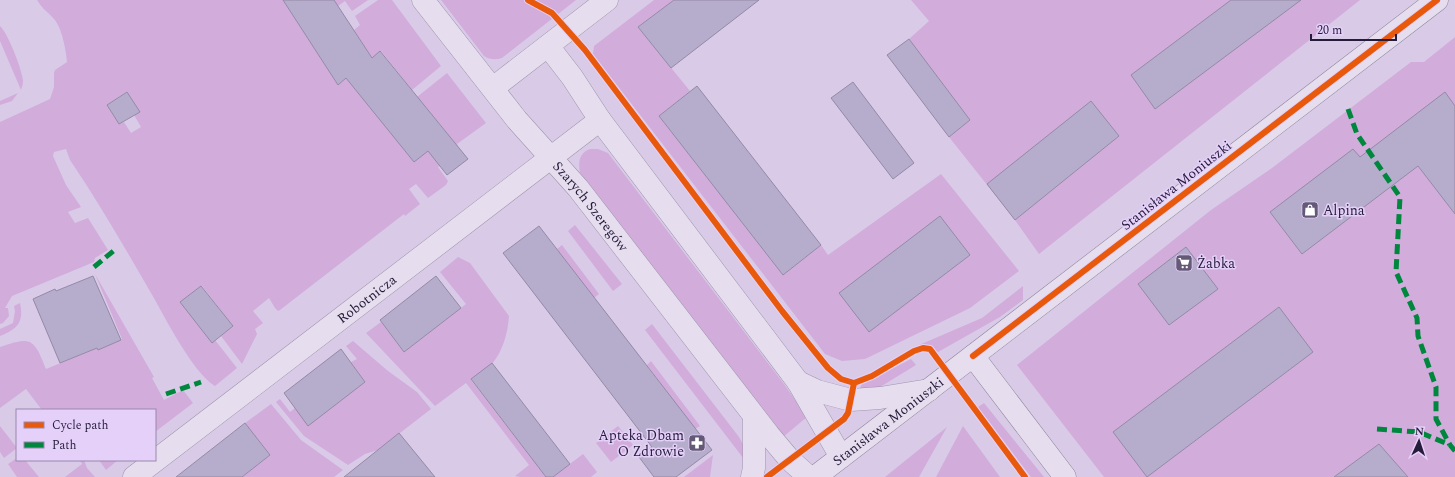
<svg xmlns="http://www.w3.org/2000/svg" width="1455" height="477" font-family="Spectral,serif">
<rect width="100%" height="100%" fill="#d9cbe7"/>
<g fill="#d2acdb" fill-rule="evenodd">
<path d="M37,0H283L338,85L346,78L448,134L417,97L447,73L486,123L457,144L458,146L437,162L440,166L438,167L448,181L446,185L428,198L416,184L409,189L420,204L405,216L404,214L280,310L278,311L275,308L269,298L253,311L263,323L255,329L257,334L242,364L221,336L233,326L202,286L181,302L215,340L237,368L215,386C192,372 165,317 151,293C125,248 99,203 70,160L66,149L54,152L53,156L66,185L81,207L68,212L75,223L88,218L108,250L95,258L94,262L12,296L5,308H8L9,316L3,323L0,324V122L50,99L54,87V73L55,70L67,62C66,50 62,28 54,19C47,11 43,10 37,0ZM126,92L139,112L134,115L141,127L131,133L124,122L119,124L107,105Z"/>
<polygon points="334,0 368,0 352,11 345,1 338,6"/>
<polygon points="378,0 392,0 441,66 412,90 381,51 372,58 354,30 360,25 355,16"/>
<path d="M441,0H576L502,58C496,60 490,60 484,56Z"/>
<polygon points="654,0 674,0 638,27 690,91 659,116 783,275 821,245 828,255 941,174 1019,271 970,308 865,359 842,361 825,354 593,54 594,46"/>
<polygon points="911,0 1360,0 1039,254 1015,220 949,137 970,120 909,39 929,21"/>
<path d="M0,26C8,33 22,70 23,81C23,84 22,87 21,90L0,41Z"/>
<polygon points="1455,37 1455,477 1104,477 1017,365 1211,210 1272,168 1411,62 1424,62"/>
<polygon points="18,93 12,101 0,105 0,101"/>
<path d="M590,149H598L608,153L784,384L807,417L783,437L580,173C578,162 579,153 590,149Z"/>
<polygon points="575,225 622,284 613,291 568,231"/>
<polygon points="562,245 599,294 594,298 557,249"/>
<path d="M458,257L470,263L509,316C508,332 503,351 492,364C486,370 477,374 471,380L546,477H520L515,476L529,465L466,383L435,406L366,333L381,322L404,352L461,308L466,304L440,272Z"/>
<path d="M95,274L154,377L152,378L164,400L183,390L193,403L155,432V410H42L26,389L0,408V347C31,336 34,338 46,369L97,348L98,350L122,339Z"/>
<polygon points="1023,286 1023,300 1000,317 938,352 929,346 919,345 982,318"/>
<path d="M20,303C24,322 18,329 0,336V329L13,323L15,311L14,306Z"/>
<polygon points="652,324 739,437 745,448 747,463 645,330"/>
<polygon points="353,341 388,371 417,392 431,409 378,450 365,454 348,465 304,436 276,402 280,399 290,412 295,408 308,425 365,382 351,362 357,359 346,346"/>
<polygon points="911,359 916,365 880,387 860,391 861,385"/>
<polygon points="651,361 700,426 695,429 647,365"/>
<polygon points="984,403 1044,477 1031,477 978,407"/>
<polygon points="271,404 301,440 343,470 334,477 242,477 270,455 245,423"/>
<polygon points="0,426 17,448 4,458 0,452"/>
<polygon points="618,426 633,445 611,462 596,443"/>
<polygon points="963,426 1000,477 936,477"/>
<polygon points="947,427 919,477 885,477"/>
<polygon points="583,454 597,472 591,477 553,477"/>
<polygon points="713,455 710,477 684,477"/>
<polygon points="17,458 17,460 25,460 39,477 17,477 8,464"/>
<polygon points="80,460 84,460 87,468 95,477 65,477 82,464"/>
<polygon points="99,460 118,460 106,470"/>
</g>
<g fill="#b6accb" stroke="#948aa7">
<polygon points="283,0 334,0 372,58 380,51 468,159 447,175 428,151 414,162 346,78 338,85"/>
<polygon points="674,0 759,0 671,68 638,27"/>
<polygon points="1231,0 1301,0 1155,109 1131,75"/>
<polygon points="909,39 970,120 949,137 887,55"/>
<polygon points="853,82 914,163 893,179 831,98"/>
<polygon points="697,86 821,245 783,275 659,116"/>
<polygon points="127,92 140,112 119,124 107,105"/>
<polygon points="1445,92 1455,106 1455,214 1418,166 1302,254 1270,212 1353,149 1360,157"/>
<polygon points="1091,101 1119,136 1015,220 987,184"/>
<polygon points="940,216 970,255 869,332 839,293"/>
<polygon points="539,226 712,450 676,477 654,477 639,457 652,447 503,253"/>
<polygon points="1186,247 1218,289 1169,325 1138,284"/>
<polygon points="93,276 121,340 98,350 97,348 60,363 33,299 55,289 56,291"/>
<polygon points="436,276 461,308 404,352 380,320"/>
<polygon points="201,286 233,326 212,343 180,302"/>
<polygon points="1279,307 1313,352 1147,477 1113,432"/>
<polygon points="341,349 365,382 308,426 284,393"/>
<polygon points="492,363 570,464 553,477 546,477 471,379"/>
<polygon points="245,423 270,455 242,477 176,477"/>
<polygon points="399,433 435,477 344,477"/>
<polygon points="1379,444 1408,477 1334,477"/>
</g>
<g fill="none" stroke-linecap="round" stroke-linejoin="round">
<defs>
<g id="street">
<path id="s1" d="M423,0L517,120L578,188L769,435L790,460L809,477"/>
<polyline points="548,46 572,77 600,120 798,382 841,457"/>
<polyline points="493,88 607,0"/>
<polyline points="798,382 817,391 851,400 880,398 929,390"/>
<path id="s2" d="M134,477L600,120"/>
<polyline points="752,477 754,468 754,417"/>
</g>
<g id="secondary">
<polyline points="973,356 1065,477"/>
<path id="s3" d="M815,477L1437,0"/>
</g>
</defs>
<use href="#street" stroke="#9f95ac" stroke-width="23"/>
<use href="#secondary" stroke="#8e859b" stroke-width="23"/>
<use href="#street" stroke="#e6deee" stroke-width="22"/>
<use href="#secondary" stroke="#e6deee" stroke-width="22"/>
<g stroke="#00873e" stroke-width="5" stroke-dasharray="10 5" stroke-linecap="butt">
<polyline points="1348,109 1357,134 1400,197 1396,272 1417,318 1418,336 1436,387 1436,419 1450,445"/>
<polyline points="94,267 117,248"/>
<polyline points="166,394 201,382"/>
<polyline points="1377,429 1419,432 1450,445 1455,451"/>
</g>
<defs>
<g id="cycleway">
<polyline points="528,0 552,13 585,50 782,311 828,368 841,379 854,383"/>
<polyline points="973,356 1437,0"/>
<polyline points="767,477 844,419 848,413 854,383 872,376 914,351 923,348 930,349 1025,477"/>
</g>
</defs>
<use href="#cycleway" stroke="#e5d0f9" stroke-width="8"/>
<use href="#cycleway" stroke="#e8590c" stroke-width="6"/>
</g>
<defs>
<symbol id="shop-square" viewBox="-11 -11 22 22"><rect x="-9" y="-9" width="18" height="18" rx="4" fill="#645977" stroke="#e5d0f9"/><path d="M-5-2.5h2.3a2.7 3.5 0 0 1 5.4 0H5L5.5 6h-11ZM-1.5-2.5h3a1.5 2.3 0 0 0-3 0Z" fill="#fff"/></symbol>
<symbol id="supermarket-square" viewBox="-11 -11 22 22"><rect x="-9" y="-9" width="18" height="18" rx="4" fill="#645977" stroke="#e5d0f9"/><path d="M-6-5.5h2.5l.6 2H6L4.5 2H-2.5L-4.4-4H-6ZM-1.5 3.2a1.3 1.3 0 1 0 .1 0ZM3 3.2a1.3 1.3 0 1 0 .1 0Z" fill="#fff"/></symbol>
<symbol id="pharmacy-square" viewBox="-11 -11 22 22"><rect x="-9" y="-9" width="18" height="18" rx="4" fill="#645977" stroke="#e5d0f9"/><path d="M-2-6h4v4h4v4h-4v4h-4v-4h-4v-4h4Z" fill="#fff"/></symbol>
</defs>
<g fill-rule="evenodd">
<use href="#shop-square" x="1300" y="200" width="20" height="20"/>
<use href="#supermarket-square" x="1174" y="253" width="20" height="20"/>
<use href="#pharmacy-square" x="687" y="433" width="20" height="20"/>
</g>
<g text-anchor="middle" stroke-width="3" stroke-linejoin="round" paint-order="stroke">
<g font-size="14" fill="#251c3b" stroke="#e5d0f9">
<text transform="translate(1176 185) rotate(-38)" y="5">Stanisława Moniuszki</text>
<text dy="5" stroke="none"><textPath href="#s1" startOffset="266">Szarych Szeregów</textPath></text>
<text dy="5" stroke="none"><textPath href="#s2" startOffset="293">Robotnicza</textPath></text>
<text dy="5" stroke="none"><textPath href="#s3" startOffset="92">Stanisława Moniuszki</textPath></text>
</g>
<g font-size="14" fill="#251c3b" stroke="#e5d0f9" text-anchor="start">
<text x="1323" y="215">Alpina</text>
<text x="1197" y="268">Żabka</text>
<text x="684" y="440" text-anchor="end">Apteka Dbam<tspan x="684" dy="16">O Zdrowie</tspan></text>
</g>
</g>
<rect x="16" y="409" width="140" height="52" fill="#e5d0f9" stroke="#9888ad"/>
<rect x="24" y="422" width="20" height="6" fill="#e8590c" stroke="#9888ad"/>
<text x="52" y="429" font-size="12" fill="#251c3b">Cycle path</text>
<rect x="24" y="442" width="20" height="6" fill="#00873e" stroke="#9888ad"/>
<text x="52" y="449" font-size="12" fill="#251c3b">Path</text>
<g transform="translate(1419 441) rotate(3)" stroke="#e5d0f9" stroke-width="3" paint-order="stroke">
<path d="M0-3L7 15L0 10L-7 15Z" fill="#251c3b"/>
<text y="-6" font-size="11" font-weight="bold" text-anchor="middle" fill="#251c3b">N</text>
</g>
<path d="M1311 34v6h85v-6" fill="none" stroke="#251c3b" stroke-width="2"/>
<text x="1317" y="34" font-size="12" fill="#251c3b" stroke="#e5d0f9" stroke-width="3" paint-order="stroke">20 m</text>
</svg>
